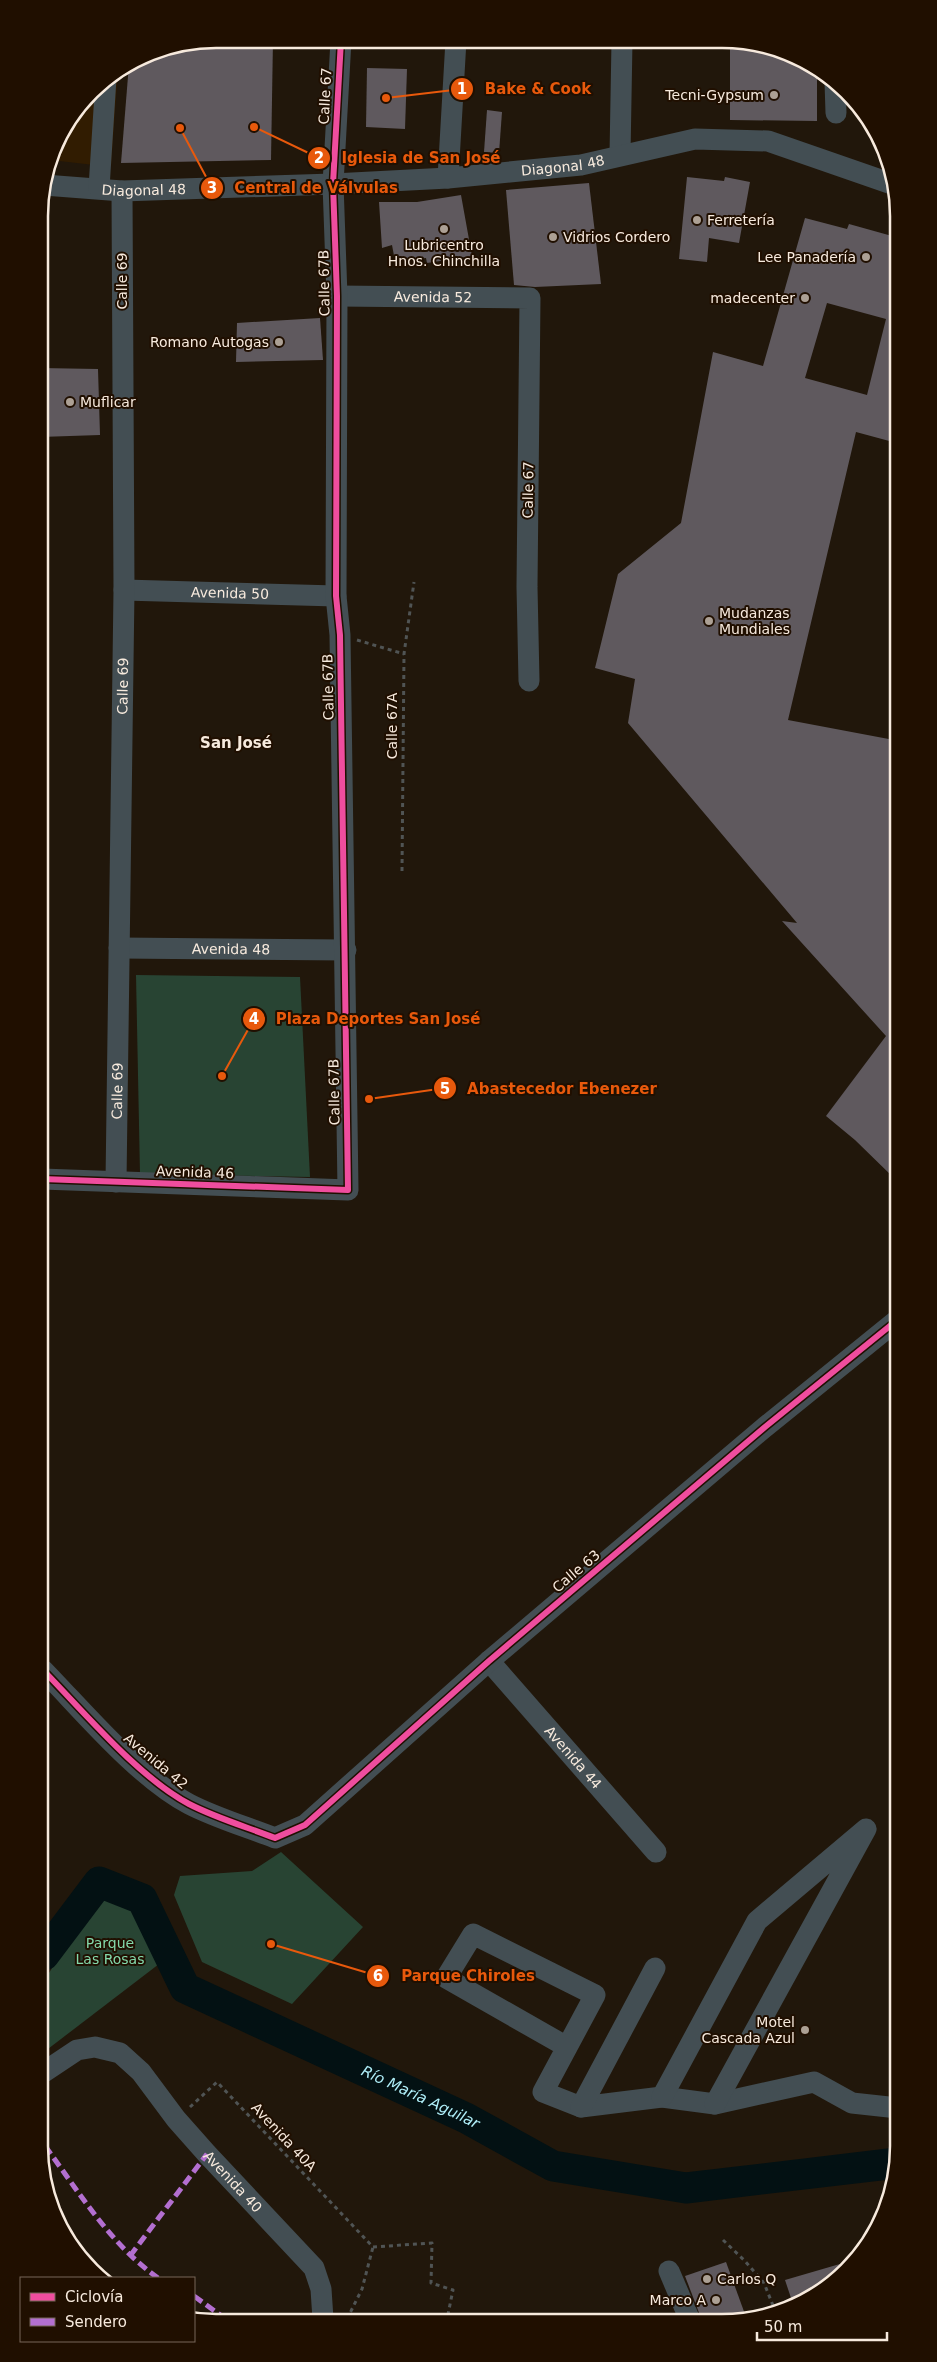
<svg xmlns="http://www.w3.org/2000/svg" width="937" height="2362" font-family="'DejaVu Sans',sans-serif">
<rect width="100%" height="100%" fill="#21170b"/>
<polygon fill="#311c01" points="118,71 111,167 51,160 57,137 99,83"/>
<g fill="#284433">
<polygon points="136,975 300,977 310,1177 140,1174"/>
<polygon points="281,1852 363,1927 292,2004 202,1962 174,1895 180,1876 252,1871"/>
<polygon points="106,1899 133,1904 159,1964 44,2052 44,1981 86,1913"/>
</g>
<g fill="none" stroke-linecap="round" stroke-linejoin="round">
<path stroke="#031113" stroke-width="31" id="s1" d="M44,1955L99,1882L142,1899L185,1988L466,2118L553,2166L686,2188L897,2163"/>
</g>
<g fill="#5f595e" fill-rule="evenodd">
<polygon points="216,39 273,39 271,160 121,163 129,64 148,52"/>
<polygon points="758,43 800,57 817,70 817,121 730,120 730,46 758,46"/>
<polygon points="367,68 407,69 405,129 366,127"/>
<polygon points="487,110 502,112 499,153 484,152"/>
<polygon points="687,177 724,181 725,177 750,182 739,243 709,238 707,262 679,259"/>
<polygon points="589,183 601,284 535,287 514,285 506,190"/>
<polygon points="461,195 472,256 427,263 426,258 395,261 392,245 382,248 379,202 417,202"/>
<path d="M805,218L847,229L849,224L892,236L893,442L856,432L788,720L894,740L895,1179L855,1140L826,1116L886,1036L782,921L797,923L628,723L635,679L595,668L618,574L681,523L713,352L763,366ZM827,303L886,319L867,395L805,378Z"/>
<polygon points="320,318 323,360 236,362 237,323"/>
<polygon points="40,368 98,369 100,435 40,437"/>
<polygon points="857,2259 810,2299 793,2304 785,2280"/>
<polygon points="726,2262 746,2317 701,2318 685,2276"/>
</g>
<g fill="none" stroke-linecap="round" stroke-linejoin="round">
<g stroke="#505454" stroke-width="3" stroke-dasharray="4 4" stroke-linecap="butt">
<polyline points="357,640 404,654"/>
<polyline points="402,871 404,654 414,582"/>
<polyline points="190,2107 217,2082 373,2247"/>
<polyline points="723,2240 744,2260 764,2283 776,2313"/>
<polyline points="373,2247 432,2243 431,2283 453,2290 447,2319"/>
<polyline points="347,2319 362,2289 373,2247"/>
</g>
<g stroke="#434e53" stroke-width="21">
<polyline points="835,82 836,113"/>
<polyline points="620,155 622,41"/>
<polyline points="448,178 456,40"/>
<path id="s2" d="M44,185L122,191L333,184L448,178L581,165L695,139L768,141L892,184"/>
<polyline points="99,188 106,78"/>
<path id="s3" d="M337,296L530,298L527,587L529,681"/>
<path id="s4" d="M124,590L336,596"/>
<path id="s5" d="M119,948L346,950"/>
<polyline points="42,1179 348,1190 340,635 336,596 337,296 333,184 341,40"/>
<path id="s6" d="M116,1182L124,590L122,191"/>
<path id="s7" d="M489,1661L656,1852"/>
<path d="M43,1670C84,1712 138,1777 189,1804C216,1818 247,1827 275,1838L305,1825L489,1661L765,1427L896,1321"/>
<polyline points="567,2047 446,1978 473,1934 595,1995 543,2092 581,2107 662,2097 715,2104 814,2082 852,2103 898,2108"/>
<path id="s8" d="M44,2072L77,2050L95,2047L120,2053L141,2072L176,2119L207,2154L314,2268L321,2289L323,2319"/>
<polyline points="662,2097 757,1921 866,1829 715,2104"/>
<polyline points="581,2107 655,1968"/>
<polyline points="669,2271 689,2318"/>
</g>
<g stroke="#b36fd0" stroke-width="5" stroke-dasharray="10 5" stroke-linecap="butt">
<path d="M45,2146C79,2192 110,2244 158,2278"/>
<polyline points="130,2256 207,2154"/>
<polyline points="194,2296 227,2320"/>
</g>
<defs>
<g id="cycleway">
<polyline points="42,1179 348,1190 340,635 336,596 337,296 333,184 341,40"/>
<path d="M43,1670C84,1712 138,1777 189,1804C216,1818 247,1827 275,1838L305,1825L489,1661L765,1427L896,1321"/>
</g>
</defs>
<use href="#cycleway" stroke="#200f00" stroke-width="9"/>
<use href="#cycleway" stroke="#ef4d9e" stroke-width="6"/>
</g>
<g fill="#aca094" stroke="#200f00" stroke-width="2">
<circle cx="774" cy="95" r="5"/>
<circle cx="697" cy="220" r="5"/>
<circle cx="444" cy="229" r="5"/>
<circle cx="553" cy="237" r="5"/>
<circle cx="866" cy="257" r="5"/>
<circle cx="805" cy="298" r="5"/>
<circle cx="279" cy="342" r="5"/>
<circle cx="70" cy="402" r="5"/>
<circle cx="709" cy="621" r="5"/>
<circle cx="805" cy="2030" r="5"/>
<circle cx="707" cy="2279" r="5"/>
<circle cx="716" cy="2300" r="5"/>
</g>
<g text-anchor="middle" stroke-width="4" stroke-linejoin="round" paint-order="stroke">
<g font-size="14" fill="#f7eadd" stroke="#200f00" text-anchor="end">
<text x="764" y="100">Tecni-Gypsum</text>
<text x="707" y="225" text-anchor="start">Ferretería</text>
<text x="563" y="242" text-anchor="start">Vidrios Cordero</text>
<text x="444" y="250" text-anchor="middle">Lubricentro<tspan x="444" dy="16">Hnos. Chinchilla</tspan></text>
<text x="856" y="262">Lee Panadería</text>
<text x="795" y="303">madecenter</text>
<text x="269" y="347">Romano Autogas</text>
<text x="80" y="407" text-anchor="start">Muflicar</text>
<text x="719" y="618" text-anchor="start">Mudanzas<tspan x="719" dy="16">Mundiales</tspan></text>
<text x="795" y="2027">Motel<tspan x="795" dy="16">Cascada Azul</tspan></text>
<text x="717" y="2284" text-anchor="start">Carlos Q</text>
<text x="706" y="2305">Marco A</text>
</g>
<g font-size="14" fill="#f7eadd" stroke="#200f00">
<text transform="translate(325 96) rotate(-87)" y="5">Calle 67</text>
<text dy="5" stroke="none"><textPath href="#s2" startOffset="520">Diagonal 48</textPath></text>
<text dy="5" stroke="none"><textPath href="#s2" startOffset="100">Diagonal 48</textPath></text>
<text transform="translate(122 281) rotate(-90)" y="5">Calle 69</text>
<text transform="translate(324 283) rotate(-91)" y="5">Calle 67B</text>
<text dy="5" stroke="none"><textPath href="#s3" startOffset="96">Avenida 52</textPath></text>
<text transform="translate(528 490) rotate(-89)" y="5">Calle 67</text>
<text dy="5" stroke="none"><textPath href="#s4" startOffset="106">Avenida 50</textPath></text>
<text dy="5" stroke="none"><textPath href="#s6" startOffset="496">Calle 69</textPath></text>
<text transform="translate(328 687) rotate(-91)" y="5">Calle 67B</text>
<text transform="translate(392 726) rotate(-90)" y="5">Calle 67A</text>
<text dy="5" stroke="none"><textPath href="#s5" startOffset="112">Avenida 48</textPath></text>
<text dy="5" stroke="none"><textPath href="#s6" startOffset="91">Calle 69</textPath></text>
<text transform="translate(334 1092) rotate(-91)" y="5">Calle 67B</text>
<text transform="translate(195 1172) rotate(2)" y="5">Avenida 46</text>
<text transform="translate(576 1571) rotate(-40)" y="5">Calle 63</text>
<text dy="5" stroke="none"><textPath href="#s7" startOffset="128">Avenida 44</textPath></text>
<text transform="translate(156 1761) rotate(40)" y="5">Avenida 42</text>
<text transform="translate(284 2137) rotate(47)" y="5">Avenida 40A</text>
<text dy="5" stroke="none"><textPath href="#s8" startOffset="255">Avenida 40</textPath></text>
</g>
<g font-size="14" fill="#84d9ab" stroke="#200f00">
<text x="110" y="1948">Parque<tspan x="110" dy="16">Las Rosas</tspan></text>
</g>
<g font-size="15" font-weight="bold" fill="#f7eadd" stroke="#200f00">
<text x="236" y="748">San José</text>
</g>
<g font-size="15" font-style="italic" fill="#b0eff9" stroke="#200f00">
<text dy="5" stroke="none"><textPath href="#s1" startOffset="496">Río María Aguilar</textPath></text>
</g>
</g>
<path d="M0 0H937V2362H0ZM216 48H722A168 168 0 0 1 890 216V2146A168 168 0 0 1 722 2314H216A168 168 0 0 1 48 2146V216A168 168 0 0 1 216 48Z" fill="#200f00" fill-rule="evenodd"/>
<path fill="none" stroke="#f7eadd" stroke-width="2.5" d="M216 48H722A168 168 0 0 1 890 216V2146A168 168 0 0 1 722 2314H216A168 168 0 0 1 48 2146V216A168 168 0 0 1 216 48Z"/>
<path fill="none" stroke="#e8590c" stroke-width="2" d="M386 98L462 89M254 127L319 158M180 128L212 188M222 1076L254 1019M369 1099L445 1088M271 1944L378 1976"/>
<g fill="#e8590c" stroke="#200f00" stroke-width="2">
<circle cx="386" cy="98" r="5"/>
<circle cx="254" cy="127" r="5"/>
<circle cx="180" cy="128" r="5"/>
<circle cx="222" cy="1076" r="5"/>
<circle cx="369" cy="1099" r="5"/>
<circle cx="271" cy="1944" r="5"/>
<circle cx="462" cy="89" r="12"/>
<circle cx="319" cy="158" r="12"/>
<circle cx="212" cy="188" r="12"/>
<circle cx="254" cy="1019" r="12"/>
<circle cx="445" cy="1088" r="12"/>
<circle cx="378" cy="1976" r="12"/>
</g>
<g font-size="15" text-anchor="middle" font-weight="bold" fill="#fff">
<text x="462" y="94">1</text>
<text x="319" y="163">2</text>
<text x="212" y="193">3</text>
<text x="254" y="1024">4</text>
<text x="445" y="1094">5</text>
<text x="378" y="1981">6</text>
</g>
<g font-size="15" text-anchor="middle" font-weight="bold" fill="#e8590c" stroke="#200f00" stroke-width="4" stroke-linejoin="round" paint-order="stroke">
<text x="538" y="94">Bake &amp; Cook</text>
<text x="421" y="163">Iglesia de San José</text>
<text x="316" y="193">Central de Válvulas</text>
<text x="378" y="1024">Plaza Deportes San José</text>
<text x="562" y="1094">Abastecedor Ebenezer</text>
<text x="468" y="1981">Parque Chiroles</text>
</g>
<rect x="20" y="2277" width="175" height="65" fill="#200f00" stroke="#766758"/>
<rect x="30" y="2293" width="25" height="8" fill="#ef4d9e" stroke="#766758"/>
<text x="65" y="2302" font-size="15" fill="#f7eadd">Ciclovía</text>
<rect x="30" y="2318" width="25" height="8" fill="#b36fd0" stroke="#766758"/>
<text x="65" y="2327" font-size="15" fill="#f7eadd">Sendero</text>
<path d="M757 2332v8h130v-8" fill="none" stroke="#f7eadd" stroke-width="2.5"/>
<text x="764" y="2332" font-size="15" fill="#f7eadd" stroke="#200f00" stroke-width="4" paint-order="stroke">50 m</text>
</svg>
